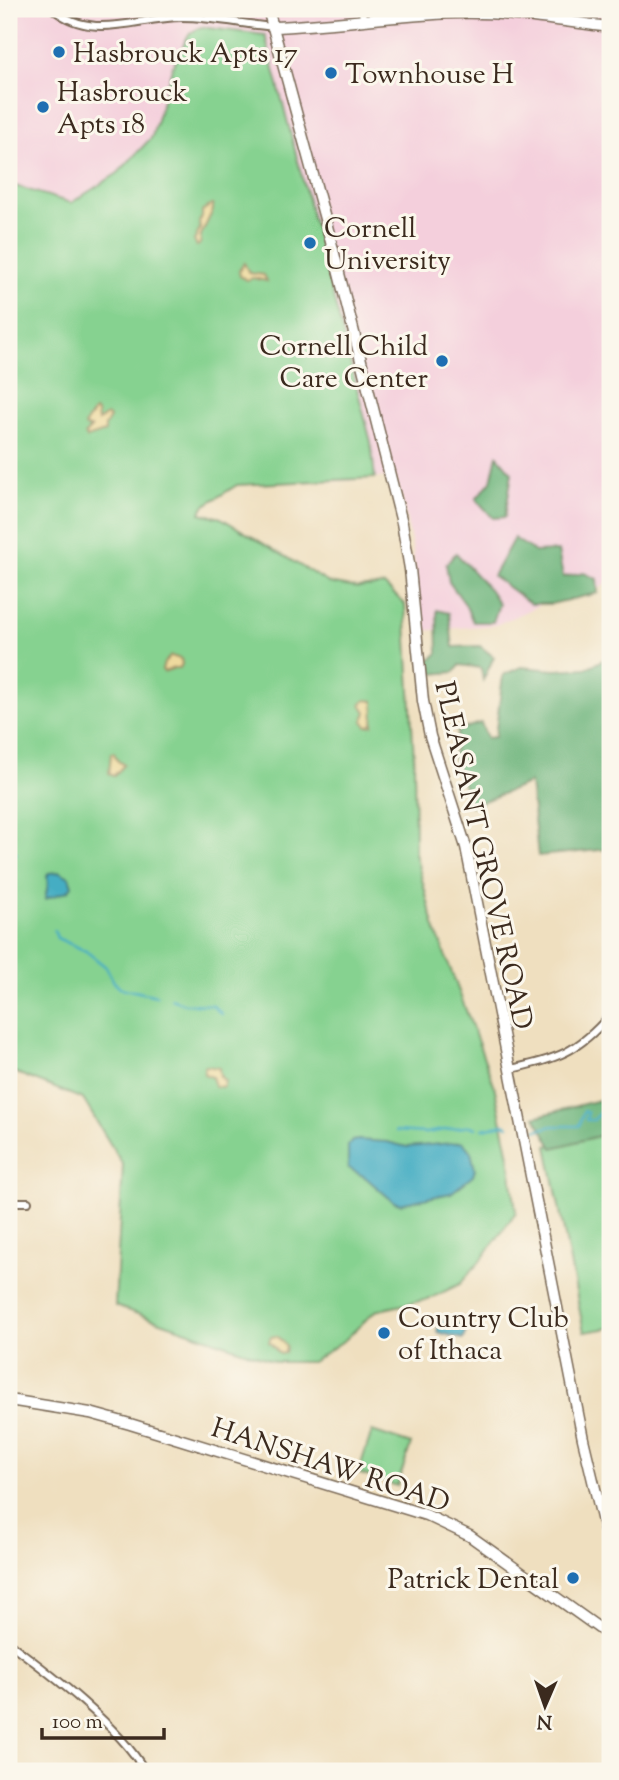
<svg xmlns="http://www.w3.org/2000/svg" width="619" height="1780" font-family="'Sorts Mill Goudy',serif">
<rect width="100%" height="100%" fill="#fbf7ec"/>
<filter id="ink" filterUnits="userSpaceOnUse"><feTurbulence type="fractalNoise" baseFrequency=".0143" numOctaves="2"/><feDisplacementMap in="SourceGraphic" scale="14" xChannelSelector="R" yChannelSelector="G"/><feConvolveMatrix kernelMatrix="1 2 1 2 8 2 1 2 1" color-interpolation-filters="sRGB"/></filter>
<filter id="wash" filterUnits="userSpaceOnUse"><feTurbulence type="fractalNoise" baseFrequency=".00686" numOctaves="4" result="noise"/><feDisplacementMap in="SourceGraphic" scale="28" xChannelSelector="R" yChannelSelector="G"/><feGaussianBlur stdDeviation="1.57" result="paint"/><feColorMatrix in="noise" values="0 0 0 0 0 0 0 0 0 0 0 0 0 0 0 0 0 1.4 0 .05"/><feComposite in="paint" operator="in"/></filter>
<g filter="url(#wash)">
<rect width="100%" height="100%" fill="#efdfbf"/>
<polygon fill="#f4cfdc" points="9,9 610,9 610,582 600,588 546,602 496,625 421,631 413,551 402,498 395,476 347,481 237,485 204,506 199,514 9,495"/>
<g fill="#86d290" stroke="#607e57" stroke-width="2">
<polygon points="201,27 265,35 371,442 375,478 237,485 204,506 200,513 221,518 329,583 357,588 384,585 405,604 414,759 415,853 434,925 494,1085 509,1156 516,1212 482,1259 460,1284 429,1299 375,1311 346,1339 312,1362 276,1362 115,1306 123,1165 83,1099 9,1070 9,184 71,203 118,173 152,137 172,68 189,34"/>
<polygon points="610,1132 610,1328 584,1332 547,1146"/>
<polygon points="372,1431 411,1444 397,1486 358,1473"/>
</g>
<g fill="#6cb47a" stroke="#546f4c" stroke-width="2">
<polygon points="497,455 512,473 505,517 493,518 476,499 491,481"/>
<polygon points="514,538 535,552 558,551 563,577 584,573 597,579 598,593 551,604 531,604 493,576"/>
<polygon points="456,553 490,590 499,604 493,622 473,622 465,604 449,582 446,564"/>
<polygon points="437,610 449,613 453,647 480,646 494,657 483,680 481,668 460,665 455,672 432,674 429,661 438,653"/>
<polygon points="610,657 610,849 538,856 530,783 471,806 453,757 458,730 481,723 487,738 495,737 503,675 521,667 555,670 586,668"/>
<polygon points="610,1097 610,1141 602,1135 553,1148 535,1117"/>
</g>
<g fill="#eeda9e" stroke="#94825e" stroke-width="2">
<polygon points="211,205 213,205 213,210 201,235 200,244 197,246 194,241 200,229 199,222 202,217 202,211"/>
<polygon points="244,263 249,273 264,275 267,281 253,278 247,280 240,276 239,271"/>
<polygon points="94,411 97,412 98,421 107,415 110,418 105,426 105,432 87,438 85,434 91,428 85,427 85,424"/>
<polygon points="171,656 181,659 182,664 180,668 174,668 164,672 162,670 164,663"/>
<polygon points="366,700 374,701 373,725 367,726 363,721 366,712 361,704"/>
<polygon points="111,753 114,753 117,760 124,765 114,776 109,774"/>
<polygon points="206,1066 219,1068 220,1076 225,1081 223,1087 215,1086 212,1077 204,1074 204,1067"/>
<polygon points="277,1336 286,1346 285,1353 280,1354 269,1342 271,1337"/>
</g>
<g fill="#44adc3" stroke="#406c70" stroke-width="2">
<polygon points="60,872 69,877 72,886 68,891 45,899 48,884 47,876 49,873"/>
<polygon points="358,1140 387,1142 407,1147 463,1142 471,1152 475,1169 473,1176 451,1193 400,1204 394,1202 365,1177 348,1168 348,1146 352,1141"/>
<polygon points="440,1319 467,1327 463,1339 437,1332"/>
</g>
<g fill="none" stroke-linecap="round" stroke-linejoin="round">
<g stroke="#44adc3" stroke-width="2.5">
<polyline points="9,850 17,854"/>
<polyline points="54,930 57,938 86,951 106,967 114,982 120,988 157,996"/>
<polyline points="171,999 185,1004 212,1005 222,1014"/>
<polyline points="483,1129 504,1124 508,1126"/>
<polyline points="536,1130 553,1126 579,1126 584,1111 588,1113 586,1120 594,1120 600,1112 610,1113"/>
<polyline points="396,1131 425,1133 470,1126 476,1128"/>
</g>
</g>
</g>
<g filter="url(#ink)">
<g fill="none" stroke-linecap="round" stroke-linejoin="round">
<defs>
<g id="street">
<path d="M53,9C93,42 137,17 182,17C212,17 243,24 273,27"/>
<polyline points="362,9 363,19"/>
<path d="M511,1069C558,1058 577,1053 610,1015"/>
<polyline points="9,1202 28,1202"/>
<path d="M9,1643C51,1674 119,1726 145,1771"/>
</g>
<g id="secondary">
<polyline points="268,9 328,230 402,523 410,569 423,701 430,736 466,847 583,1439 610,1551"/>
<path d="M273,27C334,25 394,15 455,13C508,11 559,21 610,27"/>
<polyline points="9,1400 90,1413 130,1424 426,1515 470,1536 610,1636"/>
</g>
</defs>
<use href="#street" stroke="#7a6956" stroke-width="10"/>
<use href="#secondary" stroke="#7a6956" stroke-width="13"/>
<use href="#street" stroke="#fff" stroke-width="6"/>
<use href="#secondary" stroke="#fff" stroke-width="10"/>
</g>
</g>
<g fill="#1f6fb2" stroke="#fbf7ec" stroke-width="2.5">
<circle cx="59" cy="52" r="7"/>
<circle cx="331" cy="73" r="7"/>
<circle cx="43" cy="107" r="7"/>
<circle cx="310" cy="243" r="7"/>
<circle cx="442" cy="361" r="7"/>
<circle cx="384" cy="1333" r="7"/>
<circle cx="573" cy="1578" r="7"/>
</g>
<g text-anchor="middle" stroke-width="6" stroke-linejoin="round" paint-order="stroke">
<g font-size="28" fill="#3b2a1e" stroke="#fbf7ec" text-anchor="start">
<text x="73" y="62">Hasbrouck Apts 17</text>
<text x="345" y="83">Townhouse H</text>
<text x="57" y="101">Hasbrouck<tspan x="57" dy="32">Apts 18</tspan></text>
<text x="324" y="237">Cornell<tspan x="324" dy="32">University</tspan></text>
<text x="428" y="355" text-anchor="end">Cornell Child<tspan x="428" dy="32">Care Center</tspan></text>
<text x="398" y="1327">Country Club<tspan x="398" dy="32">of Ithaca</tspan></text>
<text x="559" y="1588" text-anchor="end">Patrick Dental</text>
</g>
<g font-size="28" fill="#3b2a1e" stroke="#fbf7ec">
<text transform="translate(485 855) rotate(77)" y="10">PLEASANT GROVE ROAD</text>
<text transform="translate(331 1464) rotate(18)" y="10">HANSHAW ROAD</text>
</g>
</g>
<rect width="619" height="1780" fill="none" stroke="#fbf7ec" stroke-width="35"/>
<g transform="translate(545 1706) rotate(182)" stroke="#fbf7ec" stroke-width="5" paint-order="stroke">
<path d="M0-5L12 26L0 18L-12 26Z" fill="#3b2a1e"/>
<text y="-10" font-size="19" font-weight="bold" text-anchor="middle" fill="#3b2a1e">N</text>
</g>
<path d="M42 1728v10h122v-10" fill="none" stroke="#3b2a1e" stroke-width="3.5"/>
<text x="52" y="1728" font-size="21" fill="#3b2a1e" stroke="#fbf7ec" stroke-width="5" paint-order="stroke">100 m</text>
</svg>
